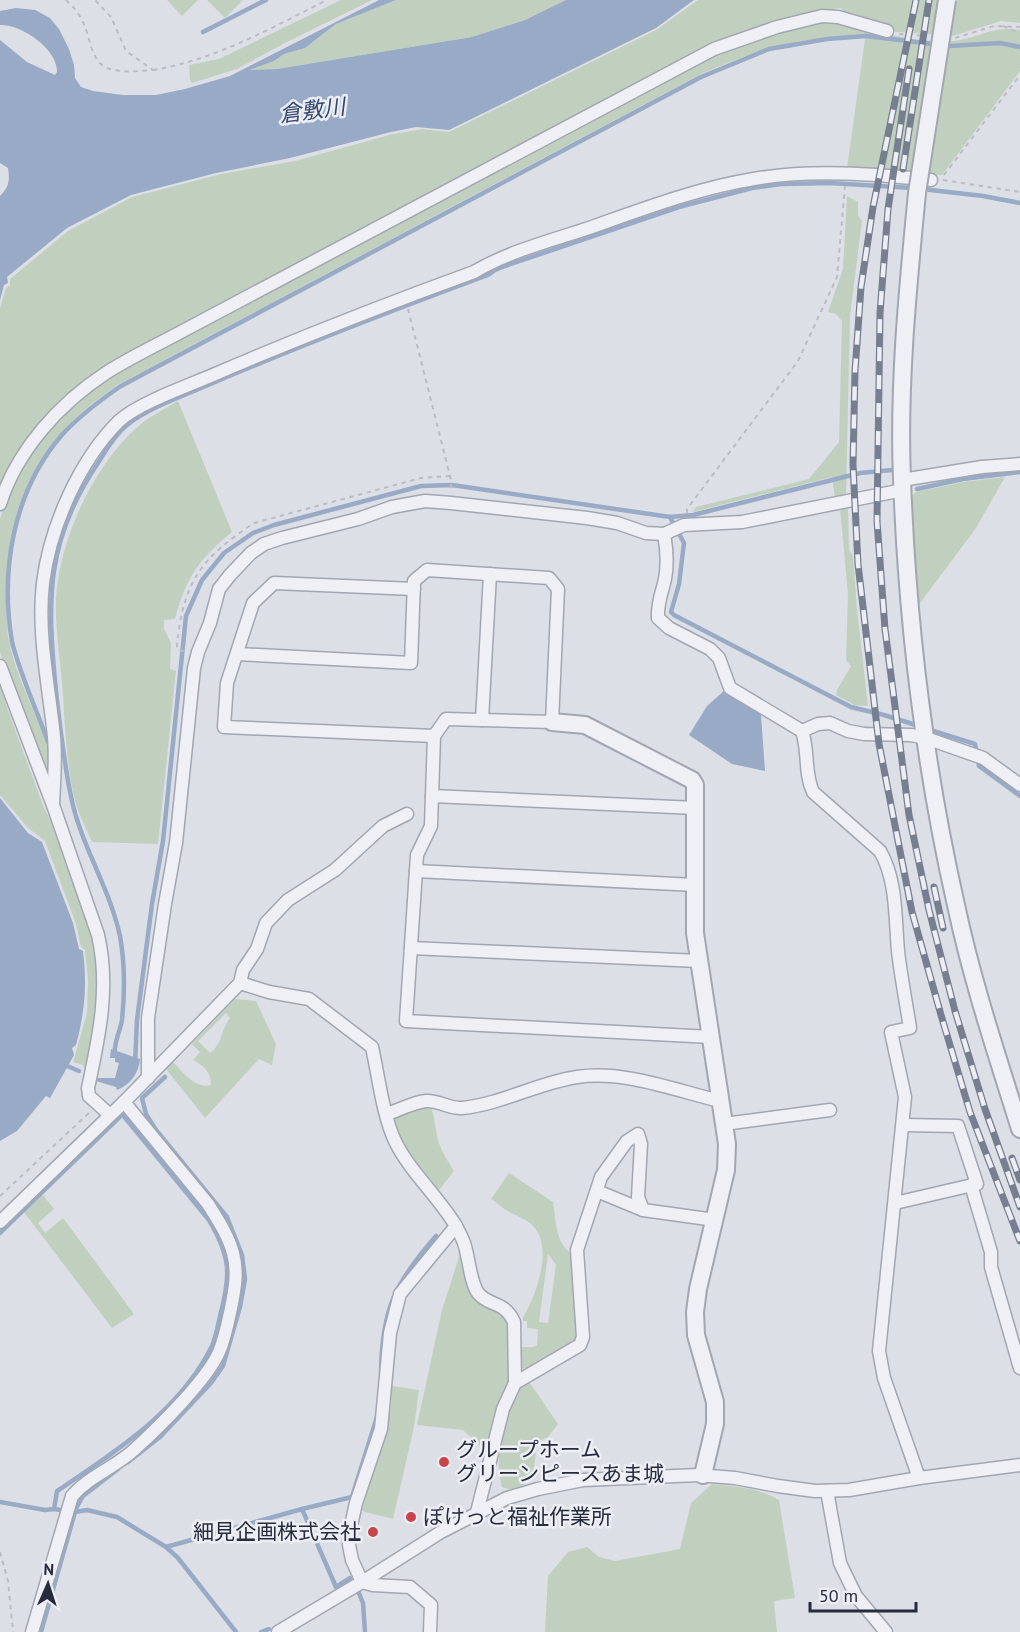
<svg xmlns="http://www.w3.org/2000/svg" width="1020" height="1632" font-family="'PT Sans','Noto Sans JP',sans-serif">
<rect width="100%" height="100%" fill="#dcdfe6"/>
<g fill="#c1d0be" fill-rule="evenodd">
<polygon points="167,0 198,0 182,16"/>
<polygon points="207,0 243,0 225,18"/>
<polygon points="341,0 372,0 287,42 237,69 192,83 190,80 189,65 219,59"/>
<polygon points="396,0 566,0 525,20 472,37 277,69 248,70 274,61 284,54 305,48 336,24"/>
<polygon points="698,0 1020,0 1020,23 1001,21 953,36 897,32 846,15 841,8 813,12 771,23 700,49 375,225 129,354 87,378 30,435 7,473 0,491 0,308 6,288 10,285 10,279 68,231 132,197 221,174 295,161 393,134 423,129 449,132 656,30"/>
<path d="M827,18C868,29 909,43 951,41C976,40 991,25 1020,30V71L942,175H937L861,167L847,168L865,39L868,38L867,35C802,36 763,48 703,73L121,383C107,393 93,402 81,413C18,474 0,551 8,637C15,674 34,709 47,744H52L51,785L7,675L0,652V519L11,485L29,453L64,411L105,377L595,115L739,43Z"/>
<polygon points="847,196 858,202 858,215 862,221 850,316 846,497 835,499 832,477 693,512 696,507 809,479 839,442 842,321 836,314 828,312 843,269"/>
<path d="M178,401L232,532C199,559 186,578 175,619L164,620V629L171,643L170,669L176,671L158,844L92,842C87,830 80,817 76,804C67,772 65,729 63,695C61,663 55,631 56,599C59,538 97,457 146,420C156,413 168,407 178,401Z"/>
<polygon points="1005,477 976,528 917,607 911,497 916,492 963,482"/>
<polygon points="848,506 849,550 853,556 857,609 868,706 854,705 836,695 837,690 851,666 846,660 848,594 840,508"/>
<polygon points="0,680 7,708 44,808 53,825 60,832 95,931 102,980 88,1069 84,1068 83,1065 73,1062 87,1013 88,980 85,950 81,947 76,924 45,841 28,828 0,795"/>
<path d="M235,999L256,1001L276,1044L272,1065L259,1059L205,1118L166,1069L173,1062C184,1073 195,1089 211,1085C211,1072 204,1066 193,1060L200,1052L192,1044ZM226,1013L230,1018C220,1032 223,1043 210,1053L198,1041Z"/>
<path d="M427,1105H430C435,1117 435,1128 438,1140C441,1151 448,1161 454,1171L439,1190C416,1165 404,1150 393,1118Z"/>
<path d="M509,1173L553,1202C556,1220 555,1243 572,1254L580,1338L534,1369L522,1368V1347H533L537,1345L538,1329L527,1328V1321H523V1317C536,1297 551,1253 537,1231C530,1219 516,1216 506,1210C501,1207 496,1202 491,1199ZM548,1254L556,1265L548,1323L539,1322Z"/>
<polygon points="43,1195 54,1209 38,1223 45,1233 63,1218 134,1314 112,1328 24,1212"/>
<polygon points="460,1254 474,1298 501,1309 510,1323 510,1382 487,1452 463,1430 417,1425 442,1310"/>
<path d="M528,1380L558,1424L548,1437L537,1442L533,1477C522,1487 516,1492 502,1487C493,1457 501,1399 528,1380Z"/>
<polygon points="392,1386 419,1390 414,1427 393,1519 365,1512 362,1510 387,1426 391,1407"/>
<path d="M712,1484C736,1487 757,1487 779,1500L795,1598L774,1601L777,1632H545L548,1576L568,1552L587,1547L599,1557L615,1561L680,1549L691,1503Z"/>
</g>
<g fill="#98aac5">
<path d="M379,0H396L336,24L305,48L284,54L274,61L249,70L277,69L472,37L525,20L566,0H694L656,28L449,130L416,127L391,132L290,158L216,173L131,195L67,228L7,277L8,283L4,285L0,300V196C9,187 10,181 8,168L0,163V40L27,62L55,75L57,72C58,49 21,24 0,25V11L16,8L35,10L50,18L59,29L69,49L74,65L75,78L81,87L93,91L123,95H156L185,89L230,76Z"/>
<polygon points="725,690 761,715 765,771 732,764 689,735 707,706"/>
<path d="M0,798L28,833L42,842L73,923L79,949L83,951C87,986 85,1011 76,1045L72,1048L74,1055L50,1098L46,1096L17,1131L0,1141Z"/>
<path d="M111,1049L140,1059C139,1073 130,1085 117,1090L116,1087L96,1081L97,1078H115L119,1063L115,1062V1058H110Z"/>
</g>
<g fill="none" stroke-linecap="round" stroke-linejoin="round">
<g stroke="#98aac5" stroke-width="4.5">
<polyline points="203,32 266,0"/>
<polyline points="922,189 983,196 1020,203"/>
<polyline points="917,489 963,479 1020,472"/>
<polyline points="670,517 684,543 679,584 671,612 674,615 851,707 884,715 919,726"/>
<polyline points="927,729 975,744 979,766 1020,796"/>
<path d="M52,741L48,742C36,708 21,677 12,642C0,571 13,492 61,436C79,416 99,401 121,386L701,77L769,49L827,39L866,36L949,46L1000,43L1020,47"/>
<path d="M115,1055C113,1044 120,1032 122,1020C125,991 125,964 120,936C110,889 82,847 72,801C64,765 60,727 56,691C47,601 45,541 98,463C106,450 115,435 127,425C150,406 194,392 222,379C310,342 399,308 488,275L495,270L505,266L679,207L752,188L781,184L830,183L913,188"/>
<polyline points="135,1064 137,1020 152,904 163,841 186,616 202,580 224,553 253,533 274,525 421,486 452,485 670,517 693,515 860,473 892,470"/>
<polyline points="65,1065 79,1071"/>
<polyline points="0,1233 122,1115"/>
<path d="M381,1372C382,1308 395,1284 436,1236"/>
<polyline points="128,1462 160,1437 211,1383 223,1366 240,1307 245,1279 242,1255 227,1217 156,1130 146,1114 142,1098 165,1077"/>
<polyline points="0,1502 45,1510 54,1509"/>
<polyline points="302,1509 352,1497 377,1417"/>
<polyline points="74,1512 83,1496 118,1469"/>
<polyline points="75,1512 87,1510 117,1517 166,1547 178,1558 236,1632"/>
<polyline points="166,1547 302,1509 336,1587 350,1578"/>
<polyline points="358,1591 363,1603 365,1632"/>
<path d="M41,1632L75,1512L54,1509L57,1491C115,1452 180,1411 212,1346C216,1337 218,1325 220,1316C231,1275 231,1257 209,1220L122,1114"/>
<polyline points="261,1632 269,1629"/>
</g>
<defs>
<g id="minor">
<polyline points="902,480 982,467 1020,464"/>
<path d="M0,504C17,450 60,403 106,373C129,358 155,346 179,333L714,49L777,27L822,16L838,17L887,31"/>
<path d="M664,534C667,550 668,563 665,579C662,593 657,603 658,618L669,628L710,649L719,658L730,688L802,731C809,751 804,773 813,792L880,851C897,880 895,918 898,951C901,977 906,1002 910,1028L891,1032L905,1097L879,1351L884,1378L919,1478"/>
<polyline points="414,589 274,583 253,603 227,683 224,727 434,736"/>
<polyline points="237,654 411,663 414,581 427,570 549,578 558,589 552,722 446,719 434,736 431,826 417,855 406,1021 711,1037"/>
<path d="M0,666L53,805L98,935C110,987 99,1037 88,1088L89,1096L110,1115"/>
<polyline points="482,720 490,574"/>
<polyline points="802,731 818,724 830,723 848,731 864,734 911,735 926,738 983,758 1020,785"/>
<polyline points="432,796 696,808"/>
<path d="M53,805C54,782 56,759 54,737C49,686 37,634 43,583C50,527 79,461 119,421C139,403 187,386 213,375C299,338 386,304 474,272C510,251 550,241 589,228C643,209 698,188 754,179C811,169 875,174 931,180"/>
<polyline points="416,871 695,885"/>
<polyline points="411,948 699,961"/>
<path d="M240,983L269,992L309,999L372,1047C378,1074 383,1116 395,1141C410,1172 438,1196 456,1226L400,1294L390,1333L381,1429L356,1503L350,1530L349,1545L352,1560L362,1582L373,1585L410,1587L431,1605L430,1632"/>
<polyline points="148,1078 148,1018 165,904 176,843 194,668 198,652 210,623 219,589 230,575 251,553 264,544 282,538 358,519 392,507 425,501 451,503 587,518 617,523 646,533 664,534 684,525 742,522 903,490"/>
<path d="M387,1114C399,1110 414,1102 426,1101C438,1100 450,1109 462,1108C502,1104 537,1083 577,1077C624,1070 674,1090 720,1101"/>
<polyline points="724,1124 830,1110"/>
<polyline points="971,1185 991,1252 991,1267 1020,1368"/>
<polyline points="597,1191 643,1210 715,1220"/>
<polyline points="895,1203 977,1184 958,1126 903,1125"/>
<polyline points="0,1222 124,1102 240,983 243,970 257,949 266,923 288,900 335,870 383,826 407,814"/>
<path d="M456,1226C459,1232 462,1237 464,1243C469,1257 470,1282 478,1293C489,1307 504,1300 514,1322L515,1383"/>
<polyline points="827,1491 840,1563 856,1596 886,1632"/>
<polyline points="477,1512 503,1409 515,1383 580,1345 583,1337 577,1250 601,1177 627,1141 638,1134 641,1144 638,1197 643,1210"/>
<path d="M32,1632L72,1496C89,1476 116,1467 135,1449C158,1428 207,1380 219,1352C225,1338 228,1322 231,1308C235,1289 238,1271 233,1253C228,1235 218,1220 208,1204L124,1102"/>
<polyline points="278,1632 362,1582 441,1532 507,1498 538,1489 583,1480 698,1475 735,1478 778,1486 815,1491 849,1490 919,1478 1020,1465"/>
</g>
<g id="tertiary">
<path d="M917,193C908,286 898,386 902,479C907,619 925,768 956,905C972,981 997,1055 1020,1129"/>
<polyline points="552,722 585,725 692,780 695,785 695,933 727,1144 726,1170 698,1289 695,1312 696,1335 715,1402 715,1424 703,1475"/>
</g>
</defs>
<use href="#minor" stroke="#a2a6b0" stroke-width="15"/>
<use href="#tertiary" stroke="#a2a6b0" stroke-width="20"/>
<g stroke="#bbbdc5" stroke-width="2" stroke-dasharray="4.5 4.5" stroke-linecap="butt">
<path d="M66,0C74,7 81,16 85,27C91,42 92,64 110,69C124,73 139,71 153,70L126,51L111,17L95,0"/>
<polyline points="1003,26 1020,33"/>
<polyline points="899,34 926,36"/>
<polyline points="955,38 994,26 1020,27"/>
<path d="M153,70C215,60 271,28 327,0"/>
<polyline points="944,175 1020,75"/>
<polyline points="943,180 1020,192"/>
<polyline points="408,309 451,480 451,490"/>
<polyline points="687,513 687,509 798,361 837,277 845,186"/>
<path d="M184,651L178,650L177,646C183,582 201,558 254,523L421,478L450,476"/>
<polyline points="0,1196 90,1112"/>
<polyline points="0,1552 8,1581 13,1632"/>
</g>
<use href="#minor" stroke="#eff0f5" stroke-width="12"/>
<use href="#tertiary" stroke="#eff0f5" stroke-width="16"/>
<defs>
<g id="rail">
<polyline points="916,0 873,207 861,287 855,371 853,465 858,564 879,744 912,912 941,1015 970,1112 1020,1241"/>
<polyline points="909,69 888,209 880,313 877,521 885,629 909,815 929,910 955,1011 985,1109 1020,1207"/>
<polyline points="903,169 929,0"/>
<polyline points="934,887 943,928"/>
<polyline points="1012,1158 1020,1180"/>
</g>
</defs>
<use href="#rail" stroke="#767e8f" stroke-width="7"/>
<use href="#rail" stroke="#eceef4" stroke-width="4.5" stroke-dasharray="14" stroke-linecap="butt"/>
<defs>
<polyline id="tertiary-bridge" points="917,193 947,0"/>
</defs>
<use href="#tertiary-bridge" stroke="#a2a6b0" stroke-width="20" stroke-linecap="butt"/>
<use href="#tertiary-bridge" stroke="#eff0f5" stroke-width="16"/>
</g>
<g fill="#c9444c" stroke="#eceef4" stroke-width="2">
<circle cx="444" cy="1462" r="6"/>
<circle cx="411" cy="1517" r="6"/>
<circle cx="373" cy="1532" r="6"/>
</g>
<g text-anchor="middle" stroke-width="5" stroke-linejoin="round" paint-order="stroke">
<g font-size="21" fill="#272c3c" stroke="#eceef4" text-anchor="start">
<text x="456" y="1457">グループホーム<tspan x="456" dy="24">グリーンピースあま城</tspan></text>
<text x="423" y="1524">ぽけっと福祉作業所</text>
<text x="361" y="1539" text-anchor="end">細見企画株式会社</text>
</g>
<g font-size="22" font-style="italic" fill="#32486e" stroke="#eceef4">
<text transform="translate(312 110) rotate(-7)" y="8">倉敷川</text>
</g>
</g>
<g transform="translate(48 1584) rotate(3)" stroke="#eceef4" stroke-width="4.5" paint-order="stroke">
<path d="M0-4.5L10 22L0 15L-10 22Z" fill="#272c3c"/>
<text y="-9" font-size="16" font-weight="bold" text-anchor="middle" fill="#272c3c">N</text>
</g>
<path d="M810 1602v9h106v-9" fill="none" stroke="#272c3c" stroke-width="3"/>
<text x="819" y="1602" font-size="18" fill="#272c3c" stroke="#eceef4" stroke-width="4.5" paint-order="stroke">50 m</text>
</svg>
